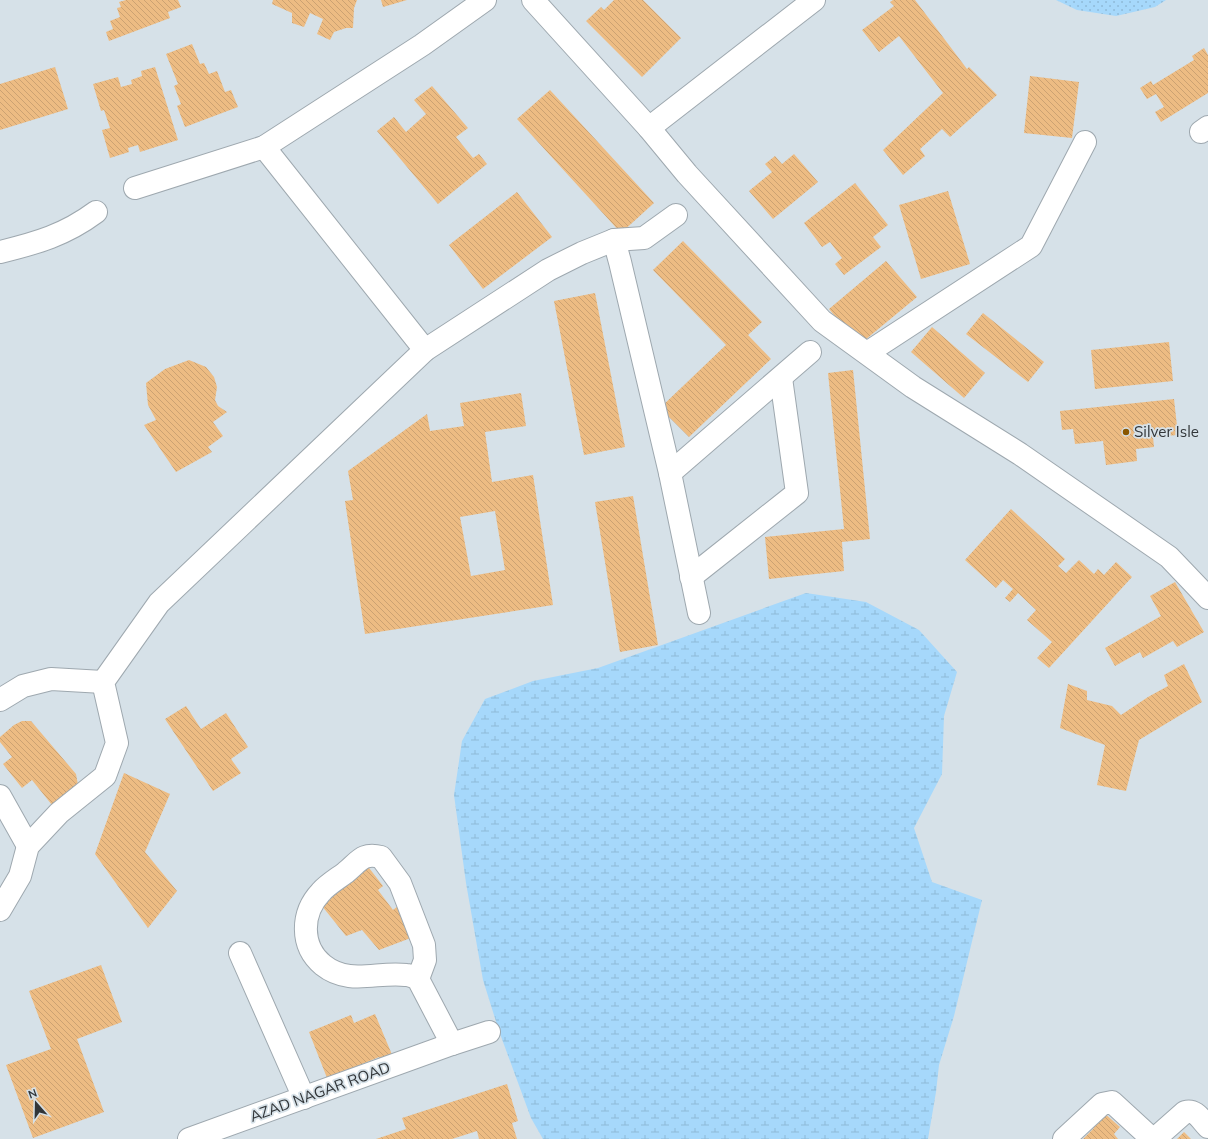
<svg xmlns="http://www.w3.org/2000/svg" width="1208" height="1139" font-family="Mulish,sans-serif">
<defs>
<pattern id="grass-dots" width="8" height="8" patternUnits="userSpaceOnUse"><rect width="8" height="8" fill="#a6d8fb"/><path d="M2 2h.1M6 6h.1" fill="none" stroke="#8fbad8" stroke-width="1.8" stroke-linecap="round"/></pattern>
<pattern id="wetland-marsh" width="20" height="14" patternUnits="userSpaceOnUse"><rect width="20" height="14" fill="#a6d8fb"/><path d="M1 5h8M5 5V1M11 12h8M15 12V8" fill="none" stroke="#8fbad8"/></pattern>
<pattern id="building-back-hatch" width="6" height="6" patternUnits="userSpaceOnUse"><rect width="6" height="6" fill="#edbc83"/><path d="M-1 5l2 2M0 0l6 6M5-1l2 2" fill="none" stroke="#cca272"/></pattern>
</defs>
<rect width="100%" height="100%" fill="#d6e1e8"/>
<polygon fill="url(#grass-dots)" points="1056,0 1166,0 1155,7 1116,16 1077,10"/>
<polygon fill="url(#wetland-marsh)" points="806,593 866,602 919,630 957,672 944,716 942,774 914,828 932,882 982,900 954,1016 939,1065 936,1092 928,1139 543,1139 531,1118 499,1031 483,980 466,883 454,795 462,741 485,699 533,681 598,668"/>
<g fill="url(#building-back-hatch)" fill-rule="evenodd">
<polygon points="126,0 178,0 181,7 168,12 170,18 109,41 106,32 113,29 110,21 120,17 117,8 121,7 119,2"/>
<polygon points="273,0 357,0 354,8 353,28 346,28 334,32 330,40 317,34 323,19 310,13 304,27 292,23 292,13 272,4"/>
<polygon points="381,0 407,0 383,7"/>
<polygon points="614,0 643,0 681,38 642,77 586,21 601,7 604,10"/>
<polygon points="893,0 915,0 967,69 969,67 997,95 950,137 942,129 920,149 925,156 903,175 883,150 943,93 899,36 879,52 862,30 894,6 890,2"/>
<polygon points="192,44 200,64 204,63 209,74 217,71 225,92 231,90 238,107 185,127 177,106 181,104 174,86 178,84 166,54"/>
<polygon points="1204,48 1208,55 1208,93 1161,122 1155,112 1164,107 1156,94 1147,99 1140,88 1151,81 1153,85 1194,60 1192,56"/>
<polygon points="55,67 68,109 0,130 0,84"/>
<polygon points="155,67 178,140 140,152 138,145 128,148 129,152 110,158 102,130 110,128 104,110 101,111 93,84 118,77 121,87 132,84 131,80 142,76 141,71"/>
<polygon points="1030,76 1079,82 1072,138 1024,133"/>
<polygon points="432,86 468,128 456,137 473,158 479,154 487,164 438,204 377,131 394,117 406,132 426,114 414,100"/>
<polygon points="550,90 654,203 621,233 517,119"/>
<polygon points="794,154 818,182 773,219 749,191 772,172 765,164 775,156 782,164"/>
<polygon points="855,183 888,225 873,237 881,247 844,275 835,264 842,258 830,242 822,247 804,223"/>
<polygon points="948,191 970,264 921,279 899,205"/>
<polygon points="517,192 552,237 483,289 449,245"/>
<polygon points="683,241 762,322 748,335 771,359 689,437 660,408 726,345 653,270"/>
<polygon points="886,261 917,297 859,345 829,309"/>
<polygon points="595,293 625,447 584,455 554,301"/>
<polygon points="983,313 1044,362 1028,382 966,334"/>
<polygon points="932,327 985,373 964,398 911,352"/>
<polygon points="1169,342 1173,381 1095,389 1091,350"/>
<polygon points="189,360 206,367 214,377 217,387 215,400 218,406 227,412 213,422 223,436 208,447 212,452 176,472 144,425 156,420 148,405 146,383 165,369"/>
<polygon points="853,370 870,539 842,542 844,571 769,579 765,537 844,529 828,373"/>
<path d="M521,393L526,426L485,432L492,482L533,475L553,605L365,634L345,501L353,500L348,471L427,414L430,431L464,426L460,403ZM495,511L505,570L471,576L460,517Z"/>
<polygon points="1174,399 1178,435 1153,437 1154,447 1136,449 1137,461 1106,465 1103,441 1075,444 1073,429 1062,430 1060,411"/>
<polygon points="633,496 658,645 620,652 595,502"/>
<polygon points="1011,509 1065,559 1058,566 1066,573 1079,560 1094,574 1098,569 1104,575 1116,562 1132,577 1049,668 1037,658 1052,642 1027,620 1036,610 1018,593 1010,602 1005,598 1013,589 1003,580 996,588 965,560"/>
<polygon points="1175,582 1204,632 1177,647 1173,641 1143,658 1140,652 1115,666 1105,648 1161,616 1150,596"/>
<polygon points="1184,664 1202,702 1139,740 1126,791 1097,785 1105,745 1060,728 1068,684 1087,691 1087,700 1112,706 1121,715 1148,697 1168,686 1164,675"/>
<polygon points="186,706 201,729 226,713 248,747 231,759 241,773 213,791 165,719"/>
<polygon points="22,721 31,721 76,774 78,785 56,810 32,780 22,788 3,764 12,757 0,742 0,737 14,725"/>
<polygon points="124,773 170,794 145,852 177,891 148,928 95,854"/>
<polygon points="366,864 383,886 378,890 393,910 398,906 416,936 379,950 362,930 346,936 322,906"/>
<polygon points="101,965 122,1022 77,1039 104,1112 33,1138 6,1065 51,1049 29,991"/>
<polygon points="375,1014 393,1057 380,1062 379,1057 343,1072 345,1076 329,1083 309,1032 351,1015 354,1023"/>
<polygon points="507,1084 518,1121 512,1123 517,1139 479,1139 477,1131 452,1139 376,1139 406,1129 402,1118"/>
<polygon points="1103,1112 1120,1127 1114,1134 1118,1139 1083,1139 1094,1128 1091,1125"/>
<polygon points="1184,1132 1191,1139 1177,1139"/>
</g>
<g fill="none" stroke-linecap="round" stroke-linejoin="round">
<defs>
<g id="minor">
<polyline points="533,0 649,128 687,174 822,321 913,387 1020,454 1169,557 1208,598"/>
<polyline points="649,128 814,0"/>
<polyline points="1201,132 1208,127"/>
<polyline points="264,147 425,350"/>
<polyline points="135,188 264,147 422,45 485,0"/>
<polyline points="614,240 620,262 670,473 699,613"/>
<path d="M0,252C37,243 65,235 96,212"/>
<polyline points="867,353 1031,246 1085,142"/>
<polyline points="670,473 810,352"/>
<polyline points="691,577 797,493 781,378"/>
<polyline points="0,700 23,686 51,679 103,682"/>
<polyline points="0,796 28,846"/>
<polyline points="0,910 20,876 28,846 59,813 105,776 117,743 103,682 159,603 425,350 548,270 582,253 614,240 644,238 676,215"/>
<polyline points="240,953 304,1098"/>
<path d="M418,979L425,960L424,945L400,883L381,857C362,852 359,862 345,873C337,879 327,885 321,892C301,913 300,946 323,965C349,986 378,971 406,975C410,975 414,977 418,979L452,1044"/>
<polyline points="189,1139 452,1044 489,1032"/>
<path d="M1064,1139L1102,1104L1112,1102L1149,1136L1154,1137L1159,1135L1185,1112C1196,1109 1201,1120 1208,1127"/>
</g>
</defs>
<use href="#minor" stroke="#9ea8af" stroke-width="24"/>
<use href="#minor" stroke="#fff" stroke-width="22"/>
</g>
<circle fill="#8a5700" stroke="#d6e1e8" stroke-width="1.5" cx="1126" cy="432" r="4"/>
<g text-anchor="middle" stroke-width="3.5" stroke-linejoin="round" paint-order="stroke">
<g font-size="15" fill="#313538" stroke="#d6e1e8" text-anchor="start">
<text x="1134" y="437">Silver Isle</text>
</g>
<g font-size="15" fill="#313538" stroke="#d6e1e8">
<text transform="translate(320 1092) rotate(-20)" y="5">AZAD NAGAR ROAD</text>
</g>
</g>
<g transform="translate(36 1103) rotate(340)" stroke="#d6e1e8" stroke-width="3" paint-order="stroke">
<path d="M0-3L7 15L0 10L-7 15Z" fill="#313538"/>
<text y="-6" font-size="11" font-weight="bold" text-anchor="middle" fill="#313538">N</text>
</g>
</svg>
